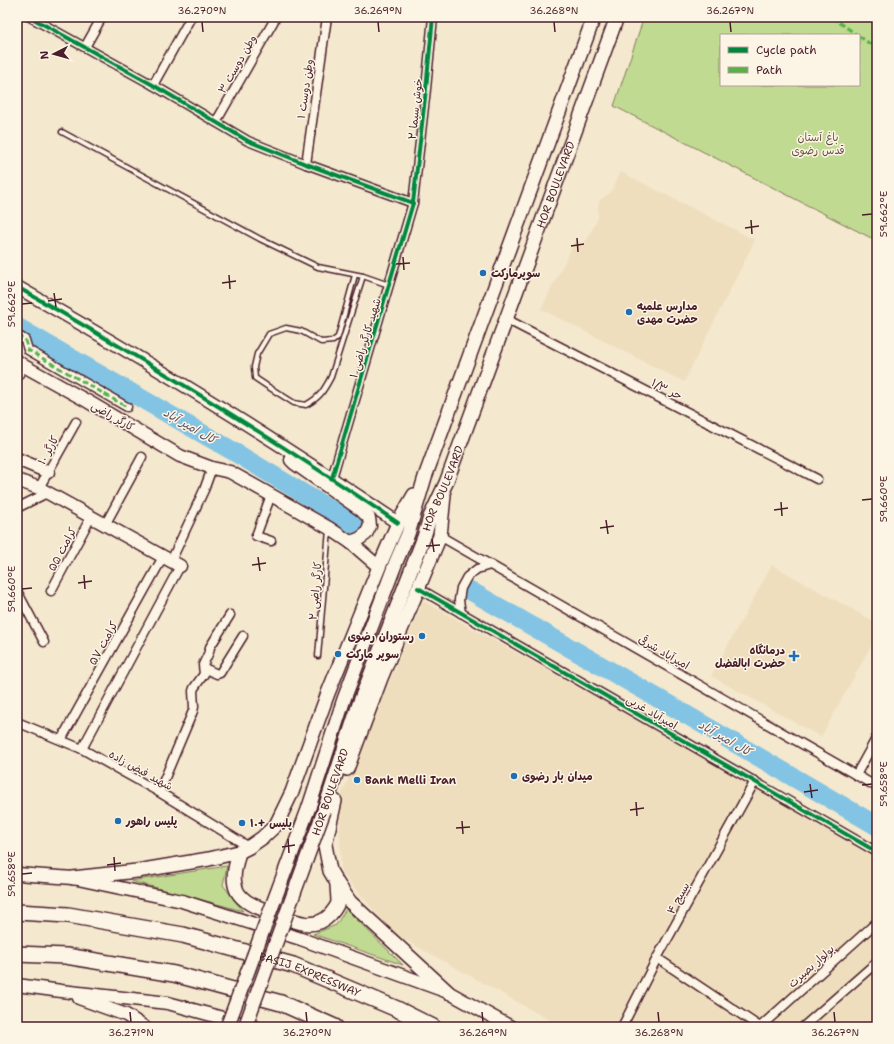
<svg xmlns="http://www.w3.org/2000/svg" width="894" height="1044" font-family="'Shantell Sans','Playpen Sans Arabic',sans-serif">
<rect width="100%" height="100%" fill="#f4e8ce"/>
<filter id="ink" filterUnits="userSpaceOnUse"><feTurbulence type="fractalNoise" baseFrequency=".025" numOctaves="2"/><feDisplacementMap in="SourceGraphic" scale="8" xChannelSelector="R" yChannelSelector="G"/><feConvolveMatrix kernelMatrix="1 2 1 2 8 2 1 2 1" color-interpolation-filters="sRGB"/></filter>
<g filter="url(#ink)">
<g fill="#efdebe">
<polygon points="621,172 755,240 684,382 541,309 575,241 584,245 598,218 598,206 599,202 601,199 611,192"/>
<polygon points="772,565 877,623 877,635 821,737 711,676"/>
<polygon points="423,601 829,826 877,854 877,1027 562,1027 393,933 341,872 339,801"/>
</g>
<g fill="#c0da91" stroke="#857c5e" fill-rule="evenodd">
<path d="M644,17H877V241L614,106ZM721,35H859V85H721Z"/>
<polygon points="227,866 223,885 243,911 131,881"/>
<polygon points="346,909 403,965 313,934 336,925"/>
</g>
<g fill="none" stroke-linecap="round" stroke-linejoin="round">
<g stroke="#83c4e4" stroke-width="19">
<polyline points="17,327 231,450 361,528"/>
<polyline points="469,590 668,704 877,826"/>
</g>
<defs>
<g id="lane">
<polyline points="62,132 260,239 318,267 363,276 389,285"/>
<path d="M355,275L338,337L333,341L321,342L301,331L286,328L269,334L257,354L254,367L255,378L267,386L294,403L306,405C320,397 323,392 331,377L363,276"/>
<polyline points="318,656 329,530"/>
</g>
<g id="street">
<polyline points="30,17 153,85 248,141 306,164 413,203"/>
<polyline points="85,47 102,17"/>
<polyline points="153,85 191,17"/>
<polyline points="216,122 276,17"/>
<polyline points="306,164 327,17"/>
<polyline points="506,319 817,479"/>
<polyline points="17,335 25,340 28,350 127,407"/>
<polyline points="17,377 24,366"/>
<polyline points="332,478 413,203 426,89 433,17"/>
<polyline points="39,488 76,422"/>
<polyline points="271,495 256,536 271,541"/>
<polyline points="17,508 47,493"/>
<polyline points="105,525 142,457"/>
<polyline points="440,536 877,787"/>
<polyline points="171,561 204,490 212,468"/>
<polyline points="418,588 877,852"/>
<polyline points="17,591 44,642"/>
<polyline points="51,591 91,517"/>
<polyline points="461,613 459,600 461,588 467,577 477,569 490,565"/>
<polyline points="204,668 217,674 220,673 243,636"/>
<polyline points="17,722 82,749 159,792 249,847"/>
<polyline points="61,740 163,557"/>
<polyline points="82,749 180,566"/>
<polyline points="856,775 877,737"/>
<polyline points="159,792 193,711 194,707 193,691 194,688 204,674 203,665 209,652 210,647 230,615"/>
<polyline points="657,958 760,1027"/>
<polyline points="622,1027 657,958 755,781"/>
<polyline points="760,1027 877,922"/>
<polyline points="803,1027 877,962"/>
</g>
<g id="secondary">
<path d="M17,287C147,361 275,439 398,523"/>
<polyline points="17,361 24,366 87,401 180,456 212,468 230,472 271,495 329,528 350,542 379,567"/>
<polyline points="17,459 48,472"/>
<polyline points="291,460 294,463 361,510 369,518 370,526 366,534 359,539 350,542"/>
<polyline points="17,480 39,488 180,566"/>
<polyline points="17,874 73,878 182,901 301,939 448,992 511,1027"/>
<polyline points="17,985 61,991 168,1003 255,1027"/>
<polyline points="79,998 126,1015 144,1027"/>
</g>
<g id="primary">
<polyline points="347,769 381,678 440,536 444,495"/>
<polyline points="335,801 325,845 330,871 337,883 350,902 448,992"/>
<polyline points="309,807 344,699 396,562 408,534 425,477 594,17"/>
<path id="s1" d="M324,811L359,704L424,537L430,517L446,483L617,17"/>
<path d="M239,852C236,864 231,879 237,891C244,904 260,908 273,913C291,920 314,932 330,915C333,911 337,907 338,902C338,896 337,889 337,883"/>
<polyline points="73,878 137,871 209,859 239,852 249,847 262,838 276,825 292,792 328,693 379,567 398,523 414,495"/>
</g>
<g id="highway">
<path id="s2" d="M17,912L68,915L183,935L293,965L397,1009L433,1027"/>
<polyline points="17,954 66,956 174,974 281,1003 335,1027"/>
</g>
</defs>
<use href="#lane" stroke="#4a1f2b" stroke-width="7"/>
<use href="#street" stroke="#4a1f2b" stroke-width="11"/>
<use href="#secondary" stroke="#4a1f2b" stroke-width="15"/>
<use href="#primary" stroke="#4a1f2b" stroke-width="16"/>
<use href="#highway" stroke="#4a1f2b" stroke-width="18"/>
<use href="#lane" stroke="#fcf5e5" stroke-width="4"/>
<use href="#street" stroke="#fcf5e5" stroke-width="8"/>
<use href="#secondary" stroke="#fcf5e5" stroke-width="12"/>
<use href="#primary" stroke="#fcf5e5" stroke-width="13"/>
<use href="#highway" stroke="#fcf5e5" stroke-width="15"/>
<defs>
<g id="primary-bridge">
<polyline points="227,1027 309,807"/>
<polyline points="245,1027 324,811"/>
</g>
</defs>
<use href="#primary-bridge" stroke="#4a1f2b" stroke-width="16" stroke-linecap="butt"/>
<use href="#primary-bridge" stroke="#fcf5e5" stroke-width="13"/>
<g stroke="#57b146" stroke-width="3" stroke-dasharray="6 3" stroke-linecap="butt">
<polyline points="832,17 857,35"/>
<polyline points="859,36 877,49"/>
<polyline points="17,335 25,340 28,350 127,407"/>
</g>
<defs>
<g id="cycleway">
<polyline points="30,17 153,85 248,141 306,164 413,203"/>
<path d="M17,287C147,361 275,439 398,523"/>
<polyline points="332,478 413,203 426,89 433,17"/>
<polyline points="418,588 877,852"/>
</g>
</defs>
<use href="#cycleway" stroke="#fcf5e5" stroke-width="6"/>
<use href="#cycleway" stroke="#00873e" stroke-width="4"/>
</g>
</g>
<path fill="none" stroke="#4a1f2b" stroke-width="1.5" d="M202,22L203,32M378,22L379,32M554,22L555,32M730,22L731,32M862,215L872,214M751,220L752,234M745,228L759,226M577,238L578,252M571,246L584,244M403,257L404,270M396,264L410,263M229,275L230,289M222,283L236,281M54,293L56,307M48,301L62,299M22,304L32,303M862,500L872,499M781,502L782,516M774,510L788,508M606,520L608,534M600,528L614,526M432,539L434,552M426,546L440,545M258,557L260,571M252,565L266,563M84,575L85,589M78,583L92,581M22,589L32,588M810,784L812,798M862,785L872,784M804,792L818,790M636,802L637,816M630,810L644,808M462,821L463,834M456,828L470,827M288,839L289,853M282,847L295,845M114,857L115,871M107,865L121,863M22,874L32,873M130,1012L131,1022M306,1012L307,1022M482,1012L483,1022M658,1012L659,1022M834,1012L835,1022"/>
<g fill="#1f6fb2" stroke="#fcf5e5" stroke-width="1.5">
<circle cx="483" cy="273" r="4"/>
<circle cx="629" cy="312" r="4"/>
<circle cx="422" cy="636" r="4"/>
<circle cx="338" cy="654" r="4"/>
<path d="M792 650h4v4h4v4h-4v4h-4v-4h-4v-4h4z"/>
<circle cx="514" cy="776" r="4"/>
<circle cx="357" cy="780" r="4"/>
<circle cx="118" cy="821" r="4"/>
<circle cx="242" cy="823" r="4"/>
</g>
<g text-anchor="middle" stroke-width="3" stroke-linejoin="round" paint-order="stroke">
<g font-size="11" fill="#4a1f2b" stroke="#fcf5e5">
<text transform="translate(237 64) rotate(-60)" y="4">وطن دوست ۳</text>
<text transform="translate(305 89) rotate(-82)" y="4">وطن دوست ۱</text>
<text transform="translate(415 109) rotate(-84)" y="4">خوش سیما ۲</text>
<text dy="4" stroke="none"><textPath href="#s1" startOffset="668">HOR BOULEVARD</textPath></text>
<text transform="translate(365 338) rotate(-73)" y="4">شهید کارگر راضی ۱</text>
<text transform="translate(667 389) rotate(27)" y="4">حر ۱/۳</text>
<text transform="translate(113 416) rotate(30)" y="4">کارگر راضی</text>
<text transform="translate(48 450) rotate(-61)" y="4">کارگر ۱۰</text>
<text dy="4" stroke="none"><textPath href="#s1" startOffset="344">HOR BOULEVARD</textPath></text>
<text transform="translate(62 549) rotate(-62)" y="4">کرامت ۵۵</text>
<text transform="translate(315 591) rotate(-85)" y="4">کارگر راضی ۲</text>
<text transform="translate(103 643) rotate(-61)" y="4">کرامت ۵۷</text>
<text transform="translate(664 652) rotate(30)" y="4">امیرآباد شرقی</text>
<text transform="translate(652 712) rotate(30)" y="4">امیرآباد غربی</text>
<text transform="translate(141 770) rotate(29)" y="4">شهید فیض زاده</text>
<text transform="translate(330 792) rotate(-71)" y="4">HOR BOULEVARD</text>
<text transform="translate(678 898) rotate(-61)" y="4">بسیج ۴</text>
<text transform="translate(811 966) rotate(-42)" y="4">بولوار بصیرت</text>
<text dy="4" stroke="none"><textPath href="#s2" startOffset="301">BASIJ EXPRESSWAY</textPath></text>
</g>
<g font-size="11" fill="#684e44" stroke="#fcf5e5">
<text x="818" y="141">باغ آستان<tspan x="818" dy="13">قدس رضوی</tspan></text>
</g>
<g font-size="11" font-weight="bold" fill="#4a1f2b" stroke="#fcf5e5" text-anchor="start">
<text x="491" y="277">سوپرمارکت</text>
<text x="637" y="310">مدارس علمیه<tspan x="637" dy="13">حضرت مهدی</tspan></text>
<text x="414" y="640" text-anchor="end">رستوران رضوی</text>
<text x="785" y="654" text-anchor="end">درمانگاه<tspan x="785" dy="13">حضرت ابالفضل</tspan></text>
<text x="346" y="658">سوپر مارکت</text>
<text x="522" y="780">میدان بار رضوی</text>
<text x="365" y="784">Bank Melli Iran</text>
<text x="126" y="825">پلیس راهور</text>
<text x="250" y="827">پلیس +۱۰</text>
</g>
<g font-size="12" font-style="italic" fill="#5b5162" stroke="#fcf5e5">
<text transform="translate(190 426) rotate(30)" y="4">کال امیر آباد</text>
<text transform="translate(725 738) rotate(30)" y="4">کال امیر آباد</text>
</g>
</g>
<rect width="894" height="1044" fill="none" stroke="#fcf5e5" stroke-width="44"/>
<rect x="720" y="34" width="140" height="52" fill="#fcf5e5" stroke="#b59f9b"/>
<rect x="728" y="47" width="20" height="6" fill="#00873e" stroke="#b59f9b"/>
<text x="756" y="54" font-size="12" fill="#4a1f2b">Cycle path</text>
<rect x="728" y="67" width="20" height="6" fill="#57b146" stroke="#b59f9b"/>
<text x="756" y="74" font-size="12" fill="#4a1f2b">Path</text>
<g transform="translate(54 54) rotate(264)" stroke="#fcf5e5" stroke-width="3" paint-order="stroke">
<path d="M0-3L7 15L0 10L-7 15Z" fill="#4a1f2b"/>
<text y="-6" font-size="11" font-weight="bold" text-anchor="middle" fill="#4a1f2b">N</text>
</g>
<rect x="22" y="22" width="850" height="1000" fill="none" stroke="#4a1f2b" stroke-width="1.5"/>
<g font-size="10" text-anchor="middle" fill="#4a1f2b">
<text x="202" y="14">36.270°N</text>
<text x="378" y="14">36.269°N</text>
<text x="554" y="14">36.268°N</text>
<text x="730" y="14">36.267°N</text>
<text transform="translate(883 214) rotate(-90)" y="4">59.662°E</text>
<text transform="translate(11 304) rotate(-90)" y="4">59.662°E</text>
<text transform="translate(883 499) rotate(-90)" y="4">59.660°E</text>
<text transform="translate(11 589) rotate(-90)" y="4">59.660°E</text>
<text transform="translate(883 784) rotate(-90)" y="4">59.658°E</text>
<text transform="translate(11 874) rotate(-90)" y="4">59.658°E</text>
<text x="131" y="1036">36.271°N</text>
<text x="307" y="1036">36.270°N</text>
<text x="483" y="1036">36.269°N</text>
<text x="659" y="1036">36.268°N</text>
<text x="835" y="1036">36.267°N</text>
</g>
</svg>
